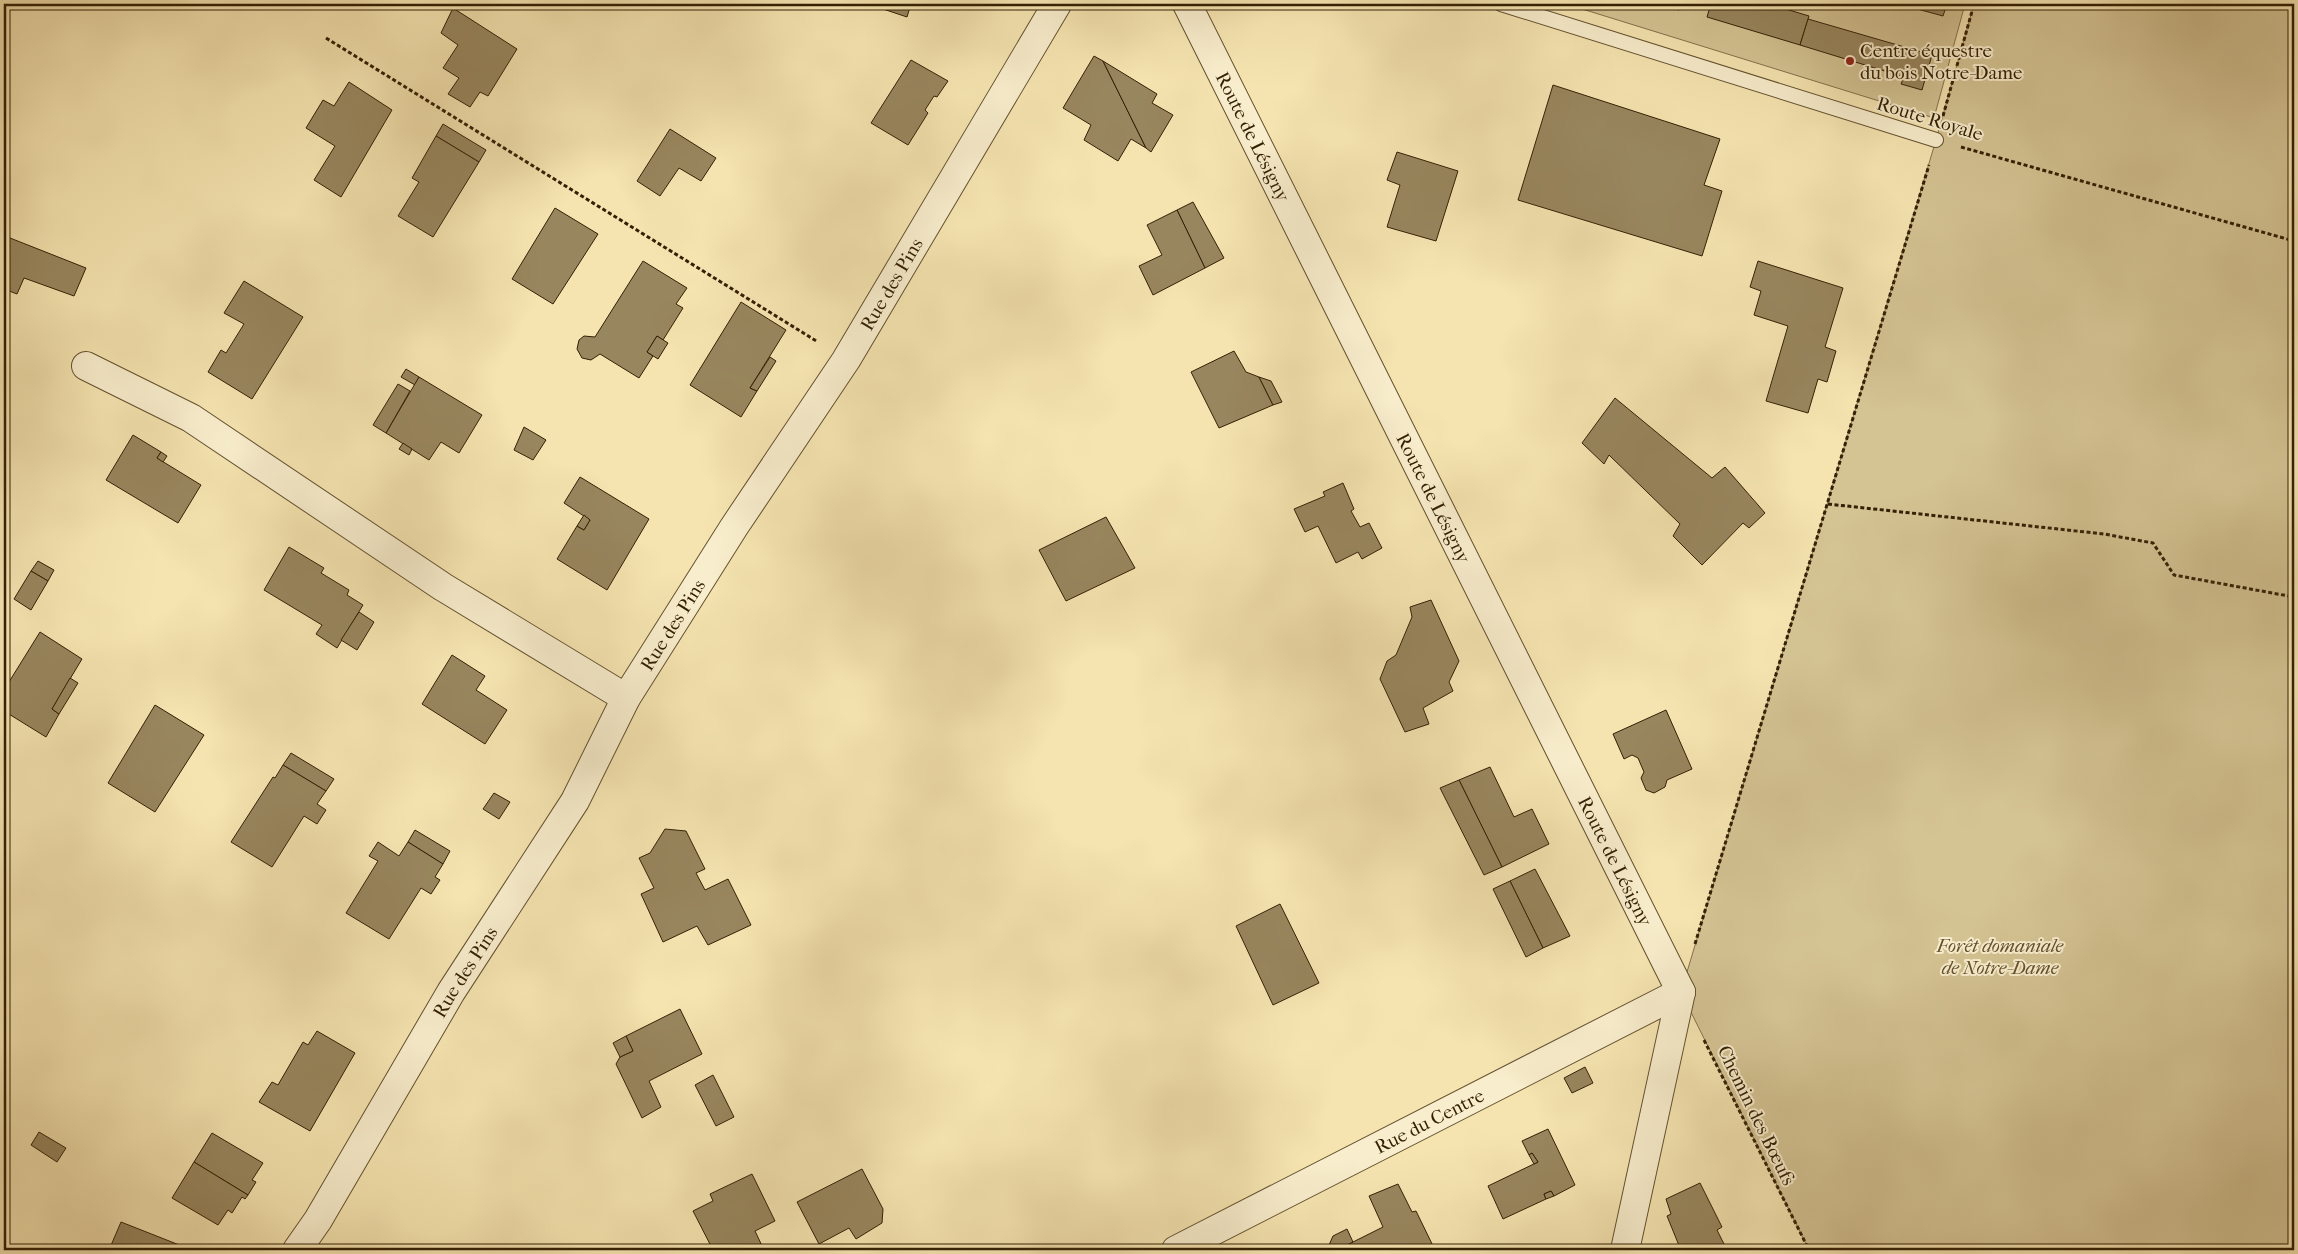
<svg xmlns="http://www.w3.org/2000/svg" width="2298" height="1254" font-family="'IM FELL French Canon',serif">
<rect width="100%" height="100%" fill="#f5e4b0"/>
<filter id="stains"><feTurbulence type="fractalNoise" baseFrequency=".004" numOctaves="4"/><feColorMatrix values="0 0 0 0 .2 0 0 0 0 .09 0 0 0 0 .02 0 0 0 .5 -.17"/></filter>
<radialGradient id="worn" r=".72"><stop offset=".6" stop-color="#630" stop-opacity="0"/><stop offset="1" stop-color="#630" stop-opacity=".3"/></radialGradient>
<g fill="#d4c393" stroke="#84724c">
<polygon points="1566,4 1965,4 1934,118"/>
<polygon points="1974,4 2294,4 2294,1250 1809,1250 1681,992 1936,140"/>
</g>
<g fill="#98865e" stroke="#332005">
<polygon points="868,4 911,4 907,17"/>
<polygon points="1659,4 1681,4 1679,10"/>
<polygon points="1711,4 1769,4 1809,16 1800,45 1707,17"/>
<polygon points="1899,4 1947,4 1943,16"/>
<polygon points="453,8 517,49 488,96 480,92 470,107 448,94 459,78 443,68 458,45 441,33"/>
<polygon points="1808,19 1932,55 1922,90 1901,84 1904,77 1800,45"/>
<polygon points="1094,56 1103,61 1146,148 1131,139 1118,161 1084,140 1091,125 1063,108"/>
<polygon points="911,60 948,81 937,97 934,96 925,110 928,113 908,145 871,123"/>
<polygon points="1103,61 1157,94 1152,103 1173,115 1151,152 1146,148"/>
<polygon points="349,82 392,110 341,197 314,180 335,146 306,128 323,100 334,106"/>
<polygon points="1553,85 1720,139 1704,185 1722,191 1702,256 1518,200"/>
<polygon points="443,124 486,150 479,162 436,136"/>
<polygon points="670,129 716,158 701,181 679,168 660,196 637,181"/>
<polygon points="436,136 479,162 433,237 398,216 419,182 412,178"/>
<polygon points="1397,152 1458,171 1436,241 1387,227 1400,185 1387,180"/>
<polygon points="1193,202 1224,258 1205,268 1177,210"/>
<polygon points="555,208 598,234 553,304 512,279"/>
<polygon points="1177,210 1205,268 1153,295 1139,266 1162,255 1147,225"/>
<polygon points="5,236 86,268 74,296 24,278 17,294 4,289"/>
<polygon points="643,261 687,288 676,304 683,308 663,340 657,336 647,352 653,356 639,378 600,354 591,360 582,358 577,349 579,340 584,336 595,337"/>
<polygon points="1758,261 1843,288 1825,347 1836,351 1827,382 1818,379 1808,413 1766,401 1788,326 1754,315 1761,291 1750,287"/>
<polygon points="244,281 303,317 252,399 208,372 221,350 226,353 244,324 224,313"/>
<polygon points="741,302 786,330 750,388 757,391 741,417 690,385"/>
<polygon points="657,336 668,343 658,359 647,352"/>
<polygon points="1234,351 1246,372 1259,377 1273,405 1219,428 1191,372"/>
<polygon points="770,357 776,361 757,391 750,388"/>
<polygon points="406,369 419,377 415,385 401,377"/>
<polygon points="419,377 482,415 459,453 441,442 429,460 386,433"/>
<polygon points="1259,377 1271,381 1282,402 1273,405"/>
<polygon points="398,384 410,391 386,433 373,425"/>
<polygon points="1615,398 1712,478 1725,467 1765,513 1749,528 1743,523 1702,565 1673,536 1680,524 1609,455 1604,464 1582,443"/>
<polygon points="524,427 546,440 533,460 514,450"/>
<polygon points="133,435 161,452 157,458 201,485 178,523 106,480"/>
<polygon points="403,443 412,449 409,455 399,449"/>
<polygon points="161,452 167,456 163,462 157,458"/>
<polygon points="580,477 649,519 607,590 557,559 577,526 584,530 590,520 564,503"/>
<polygon points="1343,483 1354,509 1351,511 1360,527 1369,523 1382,548 1362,559 1358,552 1336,563 1318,526 1305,532 1294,509 1325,496 1323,492"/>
<polygon points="584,515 590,520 584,530 577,526"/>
<polygon points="1106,517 1135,568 1066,601 1039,550"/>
<polygon points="289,547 324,568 321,573 349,590 347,595 363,605 337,648 316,634 322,625 264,590"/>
<polygon points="38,561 54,570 48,581 31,571"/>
<polygon points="31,571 48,581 31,610 14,599"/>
<polygon points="1431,600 1459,661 1449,682 1453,691 1423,708 1429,724 1405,732 1380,679 1387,661 1396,655 1412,617 1410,607"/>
<polygon points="359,612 374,622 357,650 341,640"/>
<polygon points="40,632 82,659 52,709 59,714 46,737 4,711 4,690"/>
<polygon points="452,655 485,676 476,690 507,710 485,744 422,704"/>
<polygon points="70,678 78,683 59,714 52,709"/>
<polygon points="155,705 204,735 155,812 108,783"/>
<polygon points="1666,710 1692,769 1667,780 1665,787 1654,793 1646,790 1641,778 1644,772 1638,758 1632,755 1624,759 1613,734"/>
<polygon points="291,753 334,779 326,791 283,765"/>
<polygon points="283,765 326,791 317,804 326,810 317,824 304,816 272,867 231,842 273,777 275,778"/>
<polygon points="1490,767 1514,817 1532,809 1549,844 1502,867 1459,780"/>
<polygon points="1459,780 1502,867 1484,875 1440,788"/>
<polygon points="494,793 510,802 499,819 483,809"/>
<polygon points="665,829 686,831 705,869 696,873 705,890 728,879 751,925 708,945 697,926 663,942 641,894 654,888 639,858 650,853"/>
<polygon points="415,830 450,851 443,864 408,842"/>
<polygon points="378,842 399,856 408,842 443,864 435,877 440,880 431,894 421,888 389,939 346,913 378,861 369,856"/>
<polygon points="1535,869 1570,936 1543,948 1510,881"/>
<polygon points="1510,881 1543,948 1526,957 1493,889"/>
<polygon points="1280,904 1319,983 1273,1005 1236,926"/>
<polygon points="680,1009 702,1054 649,1081 661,1107 642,1118 616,1064 620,1057 633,1051 626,1036"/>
<polygon points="317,1031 355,1053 310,1131 259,1102 272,1082 278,1085 303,1042 308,1045"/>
<polygon points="626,1036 633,1051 620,1057 613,1043"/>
<polygon points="1585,1067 1593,1083 1572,1093 1564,1078"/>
<polygon points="713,1075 734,1117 716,1126 695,1085"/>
<polygon points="1548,1129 1575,1185 1554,1196 1551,1191 1544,1194 1546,1199 1503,1219 1488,1186 1538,1162 1532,1153 1529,1155 1522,1141"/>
<polygon points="39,1132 66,1148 57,1162 31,1145"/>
<polygon points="212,1133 263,1163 252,1180 256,1182 248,1195 194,1162"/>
<polygon points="1532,1153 1538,1162 1534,1164 1529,1155"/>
<polygon points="194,1162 248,1195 245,1199 242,1197 232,1213 228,1210 218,1225 172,1198"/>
<polygon points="862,1169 883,1209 882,1223 856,1239 849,1228 819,1244 797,1202"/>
<polygon points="752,1174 775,1221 755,1231 764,1250 713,1250 693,1211 713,1201 710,1194"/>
<polygon points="1700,1183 1722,1227 1717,1230 1727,1250 1676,1250 1680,1248 1667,1216 1671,1214 1666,1199"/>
<polygon points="1398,1184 1412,1212 1416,1211 1435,1250 1348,1250 1345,1246 1383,1227 1369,1196"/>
<polygon points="1551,1191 1554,1196 1546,1199 1544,1194"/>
<polygon points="121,1222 192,1250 109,1250"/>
<polygon points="1347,1229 1353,1242 1345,1246 1348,1250 1331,1250 1329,1245 1333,1236"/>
</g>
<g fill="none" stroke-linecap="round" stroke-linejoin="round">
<defs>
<polyline id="lane" points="1501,4 1936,140"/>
<g id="street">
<path id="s1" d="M1187,4L1681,992"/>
<polyline points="86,366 191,418 443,587 626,698"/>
<path id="s2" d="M297,1250L318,1220L451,992L575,801L626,698L734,527L846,360L1057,4"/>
<path id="s3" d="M1176,1250L1681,992"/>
<polyline points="1625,1250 1681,992"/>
</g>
</defs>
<use href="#lane" stroke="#645130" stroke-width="16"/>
<use href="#street" stroke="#645130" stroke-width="30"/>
<g stroke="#332005" stroke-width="3" stroke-dasharray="4 2.5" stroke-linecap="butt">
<polyline points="326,38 818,342"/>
<polyline points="1943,116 1974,4"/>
<polyline points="1961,147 2294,241"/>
<polyline points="1828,504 2104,534 2153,543 2174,575 2294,597"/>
<polyline points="1695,944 1929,165"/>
<polyline points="1704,1040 1809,1250"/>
</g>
<use href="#lane" stroke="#f8edcc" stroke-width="14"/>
<use href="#street" stroke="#f8edcc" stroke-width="28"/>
</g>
<circle fill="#8f2418" stroke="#f8edcc" stroke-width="2" cx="1850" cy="61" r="5"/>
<g text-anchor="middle" stroke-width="4" stroke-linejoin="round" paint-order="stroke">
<g font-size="19" fill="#332005" stroke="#f8edcc" text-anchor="start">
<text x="1860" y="57">Centre équestre<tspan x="1860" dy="22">du bois Notre-Dame</tspan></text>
</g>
<g font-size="19" fill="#332005" stroke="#f8edcc">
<text transform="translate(1930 118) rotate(17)" y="7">Route Royale</text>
<text dy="7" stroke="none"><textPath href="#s1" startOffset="148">Route de Lésigny</textPath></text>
<text dy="7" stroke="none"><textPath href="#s2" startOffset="1135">Rue des Pins</textPath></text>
<text dy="7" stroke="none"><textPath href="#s1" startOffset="552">Route de Lésigny</textPath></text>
<text dy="7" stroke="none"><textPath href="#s2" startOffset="730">Rue des Pins</textPath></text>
<text dy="7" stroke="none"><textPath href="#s1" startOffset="958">Route de Lésigny</textPath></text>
<text dy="7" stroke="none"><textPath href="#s2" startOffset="325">Rue des Pins</textPath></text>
<text transform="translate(1757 1115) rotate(64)" y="7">Chemin des Bœufs</text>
<text dy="7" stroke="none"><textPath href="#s3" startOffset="284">Rue du Centre</textPath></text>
</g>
<g font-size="19" font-style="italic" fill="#635130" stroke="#f8edcc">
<text x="2000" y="952">Forêt domaniale<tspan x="2000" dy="22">de Notre-Dame</tspan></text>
</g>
</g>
<rect width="2298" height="1254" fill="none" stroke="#f5e4b0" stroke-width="20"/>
<rect x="5" y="5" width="2288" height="1244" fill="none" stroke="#332005" stroke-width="2.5"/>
<rect x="10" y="10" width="2278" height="1234" fill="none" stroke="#332005"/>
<rect width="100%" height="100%" filter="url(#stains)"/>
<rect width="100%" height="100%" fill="url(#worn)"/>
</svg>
